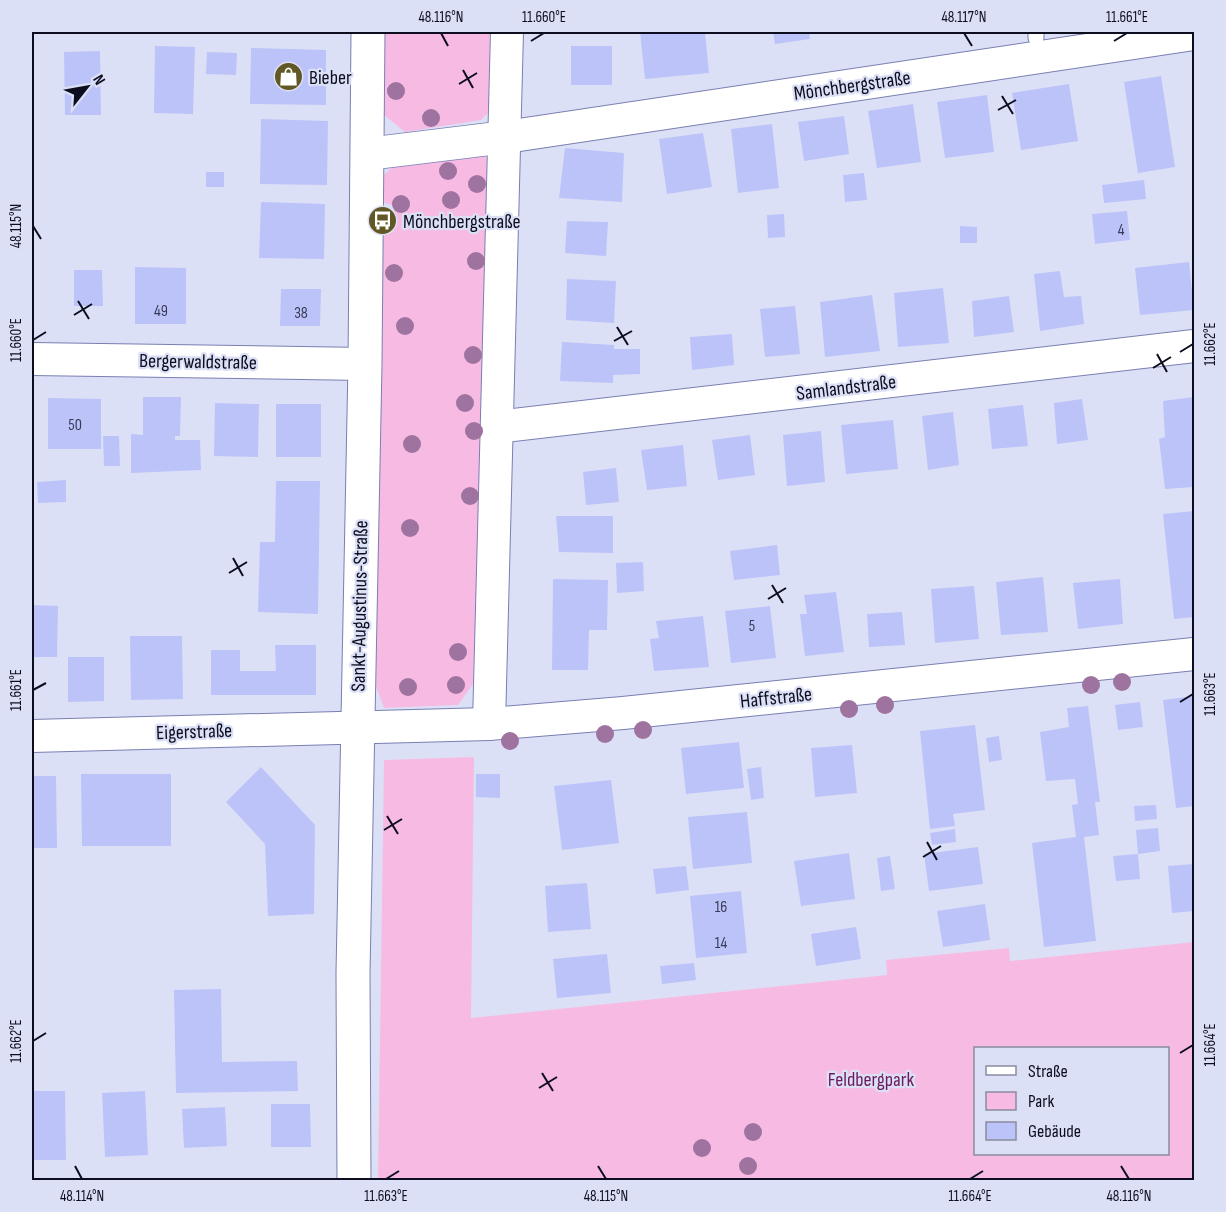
<svg xmlns="http://www.w3.org/2000/svg" width="1226" height="1212" font-family="'Sofia Sans Condensed',sans-serif">
<rect width="100%" height="100%" fill="#dce0f6"/>
<g fill="#f7bbe3" fill-rule="evenodd">
<polygon points="379,32 495,32 495,106 481,120 405,132 378,110"/>
<polygon points="478,152 491,161 473,684 458,705 384,708 375,684 379,238 394,231 394,206 382,202 382,177 393,166"/>
<path d="M474,757L471,1018L887,975L886,960L1009,948L1010,961L1194,942V1180H378L384,760ZM1168,1048V1154H976V1048Z"/>
</g>
<g fill="#bcc3f9">
<polygon points="640,32 705,32 709,73 645,79"/>
<polygon points="773,32 809,32 810,39 775,44"/>
<polygon points="155,46 195,47 193,114 154,113"/>
<rect x="571" y="46" width="41" height="39"/>
<polygon points="251,48 326,50 326,105 250,104"/>
<polygon points="100,51 101,115 65,115 64,52"/>
<polygon points="207,52 237,53 236,75 206,74"/>
<polygon points="1161,76 1175,167 1138,173 1124,82"/>
<polygon points="1069,84 1078,141 1021,150 1012,93"/>
<polygon points="987,95 994,152 945,158 937,102"/>
<polygon points="913,104 921,162 877,168 868,111"/>
<polygon points="844,116 849,154 804,161 798,122"/>
<polygon points="261,119 328,121 327,185 260,184"/>
<polygon points="772,124 779,188 738,193 731,129"/>
<polygon points="703,133 712,187 667,194 659,139"/>
<polygon points="565,148 624,153 622,202 559,198"/>
<rect x="206" y="172" width="18" height="15"/>
<polygon points="864,173 867,200 845,202 843,175"/>
<polygon points="1144,180 1146,199 1104,203 1102,185"/>
<polygon points="261,202 325,204 324,259 259,258"/>
<polygon points="383,209 389,209 390,230 383,230"/>
<polygon points="1127,211 1130,240 1095,244 1092,214"/>
<polygon points="784,214 785,237 768,238 767,215"/>
<polygon points="567,221 608,222 606,256 565,253"/>
<polygon points="960,226 977,227 977,243 960,243"/>
<polygon points="1189,262 1194,310 1140,315 1135,268"/>
<polygon points="135,267 186,268 186,324 135,324"/>
<polygon points="74,270 102,270 103,306 74,306"/>
<polygon points="1060,271 1064,297 1081,296 1084,324 1040,331 1034,274"/>
<polygon points="567,279 616,281 614,323 566,320"/>
<polygon points="943,288 949,343 898,347 894,293"/>
<polygon points="281,289 321,289 320,326 280,326"/>
<polygon points="872,295 880,351 825,357 820,302"/>
<polygon points="1009,296 1014,332 974,337 972,301"/>
<polygon points="795,306 800,354 765,357 760,309"/>
<polygon points="732,334 734,365 692,370 690,337"/>
<polygon points="562,342 614,345 614,349 640,349 640,374 613,375 613,383 560,381"/>
<polygon points="143,397 181,397 180,436 175,436 175,440 200,440 201,470 131,473 131,434 143,435"/>
<polygon points="1194,397 1194,487 1165,489 1159,439 1165,437 1163,401"/>
<polygon points="48,398 101,399 101,449 48,449"/>
<polygon points="1082,399 1088,440 1057,444 1054,403"/>
<polygon points="215,403 259,404 258,457 214,456"/>
<rect x="276" y="404" width="45" height="53"/>
<polygon points="1023,405 1028,446 992,449 988,409"/>
<polygon points="953,412 959,465 928,470 922,416"/>
<polygon points="893,420 898,469 846,474 841,425"/>
<polygon points="821,431 825,482 787,486 783,435"/>
<polygon points="750,435 755,475 718,480 712,440"/>
<polygon points="103,436 119,436 120,466 104,466"/>
<polygon points="683,445 687,486 647,490 641,450"/>
<polygon points="616,468 619,502 586,505 583,472"/>
<polygon points="66,480 66,502 38,503 37,482"/>
<polygon points="276,481 320,481 318,614 258,612 260,542 275,542"/>
<polygon points="1194,511 1194,617 1174,619 1163,514"/>
<polygon points="556,516 613,516 613,553 559,552"/>
<polygon points="777,545 780,575 734,580 730,551"/>
<polygon points="643,562 644,591 617,593 616,563"/>
<polygon points="1043,577 1048,632 1001,635 996,582"/>
<polygon points="553,579 608,580 607,630 589,630 588,670 552,670"/>
<polygon points="1120,579 1123,624 1078,629 1073,583"/>
<polygon points="974,586 979,639 935,643 931,589"/>
<polygon points="836,592 844,652 805,656 800,614 807,614 804,595"/>
<polygon points="32,605 58,606 57,657 32,657"/>
<polygon points="770,606 776,658 731,663 725,611"/>
<polygon points="902,612 905,645 869,647 867,614"/>
<polygon points="703,616 709,667 654,671 650,639 659,638 656,621"/>
<polygon points="130,636 182,636 183,699 131,700"/>
<polygon points="275,645 316,645 316,695 211,695 211,650 240,650 240,671 276,671"/>
<polygon points="68,657 104,657 104,701 68,702"/>
<polygon points="1194,696 1194,806 1176,808 1163,700"/>
<polygon points="1140,702 1143,727 1118,730 1115,705"/>
<polygon points="1088,706 1100,802 1095,802 1099,835 1084,837 1096,941 1044,947 1032,843 1076,837 1072,805 1078,804 1075,779 1046,781 1040,732 1069,727 1067,708"/>
<polygon points="975,725 985,810 953,814 955,826 930,829 920,731"/>
<polygon points="999,736 1002,760 989,762 986,738"/>
<polygon points="739,742 744,788 686,794 681,748"/>
<polygon points="852,745 857,793 815,797 811,748"/>
<polygon points="261,767 315,825 314,914 268,916 265,844 226,802"/>
<polygon points="761,767 764,798 751,800 747,769"/>
<polygon points="81,774 171,774 171,846 82,846"/>
<polygon points="476,774 500,774 500,798 476,797"/>
<polygon points="32,776 56,776 57,848 32,848"/>
<polygon points="611,780 619,843 562,850 554,786"/>
<polygon points="1156,805 1157,819 1135,821 1134,806"/>
<polygon points="747,812 752,863 693,869 688,817"/>
<polygon points="1158,828 1160,851 1138,854 1136,830"/>
<polygon points="955,829 956,842 932,845 930,833"/>
<polygon points="978,847 983,884 929,891 924,854"/>
<polygon points="849,853 855,899 801,906 794,861"/>
<polygon points="1138,854 1140,879 1116,881 1113,856"/>
<polygon points="890,856 895,889 881,891 877,858"/>
<polygon points="1194,864 1194,911 1172,913 1168,866"/>
<polygon points="686,866 689,890 656,894 653,869"/>
<polygon points="587,883 591,929 548,932 545,886"/>
<polygon points="741,891 747,953 696,958 690,896"/>
<polygon points="985,904 990,940 943,947 937,911"/>
<polygon points="856,927 861,959 816,966 811,934"/>
<polygon points="607,954 611,993 557,998 553,959"/>
<polygon points="694,963 696,980 662,984 660,966"/>
<polygon points="221,989 222,1062 297,1061 298,1091 176,1093 174,990"/>
<polygon points="32,1091 65,1091 66,1160 32,1160"/>
<polygon points="145,1091 148,1155 105,1157 102,1093"/>
<polygon points="271,1104 310,1104 311,1147 271,1147"/>
<polygon points="225,1107 227,1146 184,1148 182,1109"/>
</g>
<g fill="none" stroke-linecap="round" stroke-linejoin="round">
<defs>
<polyline id="service" points="1036,32 1036,38"/>
<g id="minor">
<polyline points="367,154 506,137 1194,34"/>
<polyline points="32,359 365,364"/>
<polyline points="497,427 1194,346"/>
<polyline points="489,724 507,32"/>
<polyline points="32,736 489,724 623,713 1194,654"/>
</g>
<polyline id="tertiary" points="354,1180 353,973 365,364 368,32"/>
</defs>
<use href="#service" stroke="#797fb1" stroke-width="17"/>
<use href="#minor" stroke="#797fb1" stroke-width="34"/>
<use href="#tertiary" stroke="#797fb1" stroke-width="35"/>
<use href="#service" stroke="#fff" stroke-width="15"/>
<use href="#minor" stroke="#fff" stroke-width="32"/>
<use href="#tertiary" stroke="#fff" stroke-width="33"/>
</g>
<g fill="#9f73a0">
<circle cx="396" cy="91" r="9"/>
<circle cx="431" cy="118" r="9"/>
<circle cx="448" cy="171" r="9"/>
<circle cx="477" cy="184" r="9"/>
<circle cx="451" cy="200" r="9"/>
<circle cx="401" cy="204" r="9"/>
<circle cx="476" cy="261" r="9"/>
<circle cx="394" cy="273" r="9"/>
<circle cx="405" cy="326" r="9"/>
<circle cx="473" cy="355" r="9"/>
<circle cx="465" cy="403" r="9"/>
<circle cx="474" cy="431" r="9"/>
<circle cx="412" cy="444" r="9"/>
<circle cx="470" cy="496" r="9"/>
<circle cx="410" cy="528" r="9"/>
<circle cx="458" cy="652" r="9"/>
<circle cx="1122" cy="682" r="9"/>
<circle cx="456" cy="685" r="9"/>
<circle cx="1091" cy="685" r="9"/>
<circle cx="408" cy="687" r="9"/>
<circle cx="885" cy="705" r="9"/>
<circle cx="849" cy="709" r="9"/>
<circle cx="643" cy="730" r="9"/>
<circle cx="605" cy="734" r="9"/>
<circle cx="510" cy="741" r="9"/>
<circle cx="753" cy="1132" r="9"/>
<circle cx="702" cy="1148" r="9"/>
<circle cx="748" cy="1166" r="9"/>
</g>
<path fill="none" stroke="#0c0d1f" stroke-width="2" d="M441,33L448,46M964,33L972,46M531,41L544,33M1114,41L1127,33M463,70L473,88M459,84L477,73M1002,96L1013,114M998,110L1016,100M33,226L41,239M78,301L89,319M74,315L92,304M617,327L628,345M33,340L46,332M614,341L632,331M1180,352L1193,344M1157,354L1167,372M1153,368L1171,357M233,558L243,576M229,573L247,562M772,585L783,603M768,599L786,588M33,690L46,683M1180,702L1193,694M387,816L398,834M384,830L402,819M927,842L937,860M923,857L941,846M33,1041L46,1033M1180,1053L1193,1045M542,1073L553,1091M539,1088L557,1077M75,1166L82,1179M598,1166L606,1179M1121,1166L1129,1179M386,1179L399,1171M970,1179L983,1171"/>
<defs>
<symbol id="shop-disc" viewBox="-11 -11 22 22"><circle r="9.5" fill="#625825" stroke="#dce0f6"/><path d="M-5-2.5h2.3a2.7 3.5 0 0 1 5.4 0H5L5.5 6h-11ZM-1.5-2.5h3a1.5 2.3 0 0 0-3 0Z" fill="#fff"/></symbol>
<symbol id="bus-disc" viewBox="-11 -11 22 22"><circle r="9.5" fill="#625825" stroke="#dce0f6"/><path d="M-5-6H5V4H4V6H2V4H-2V6H-4V4H-5ZM-3.5-4V0h7V-4ZM-3.5 1.2v1.5H-2V1.2ZM2 1.2v1.5H3.5V1.2Z" fill="#fff"/></symbol>
</defs>
<g fill-rule="evenodd">
<use href="#shop-disc" x="272" y="60" width="33" height="33"/>
<use href="#bus-disc" x="366" y="204" width="33" height="33"/>
</g>
<g text-anchor="middle" stroke-width="4.5" stroke-linejoin="round" paint-order="stroke">
<g font-size="16" fill="#383a56">
<text x="1121" y="235">4</text>
<text x="161" y="316">49</text>
<text x="301" y="318">38</text>
<text x="75" y="430">50</text>
<text x="752" y="631">5</text>
<text x="721" y="912">16</text>
<text x="721" y="948">14</text>
</g>
<g font-size="20" fill="#0c0d1f" stroke="#dce0f6" text-anchor="start">
<text x="309" y="84">Bieber</text>
<text x="403" y="228">Mönchbergstraße</text>
</g>
<g font-size="20" fill="#0c0d1f" stroke="#dce0f6">
<text transform="translate(852 85) rotate(-8)" y="7">Mönchbergstraße</text>
<text transform="translate(198 361) rotate(1)" y="7">Bergerwaldstraße</text>
<text transform="translate(846 387) rotate(-7)" y="7">Samlandstraße</text>
<text transform="translate(359 606) rotate(-89)" y="7">Sankt-Augustinus-Straße</text>
<text transform="translate(776 697) rotate(-6)" y="7">Haffstraße</text>
<text transform="translate(194 731) rotate(-2)" y="7">Eigerstraße</text>
</g>
<g font-size="20" fill="#6d195a" stroke="#dce0f6">
<text x="871" y="1086">Feldbergpark</text>
</g>
</g>
<rect width="1226" height="1212" fill="none" stroke="#dce0f6" stroke-width="66"/>
<rect x="974" y="1047" width="195" height="108" fill="#dce0f6" stroke="#898ca0" stroke-width="1.5"/>
<rect x="986" y="1066" width="30" height="9" fill="#ffffff" stroke="#898ca0" stroke-width="1.5"/>
<text x="1028" y="1077" font-size="18" fill="#0c0d1f">Straße</text>
<rect x="986" y="1092" width="30" height="18" fill="#f7bbe3" stroke="#898ca0" stroke-width="1.5"/>
<text x="1028" y="1107" font-size="18" fill="#0c0d1f">Park</text>
<rect x="986" y="1122" width="30" height="18" fill="#bcc3f9" stroke="#898ca0" stroke-width="1.5"/>
<text x="1028" y="1137" font-size="18" fill="#0c0d1f">Gebäude</text>
<g transform="translate(87 87) rotate(59)" stroke="#dce0f6" stroke-width="4.5" paint-order="stroke">
<path d="M0-4.5L10 22L0 15L-10 22Z" fill="#0c0d1f"/>
<text y="-9" font-size="16" font-weight="bold" text-anchor="middle" fill="#0c0d1f">N</text>
</g>
<rect x="33" y="33" width="1160" height="1146" fill="none" stroke="#0c0d1f" stroke-width="2"/>
<g font-size="15" text-anchor="middle" fill="#0c0d1f">
<text x="441" y="22">48.116°N</text>
<text x="544" y="22">11.660°E</text>
<text x="964" y="22">48.117°N</text>
<text x="1127" y="22">11.661°E</text>
<text transform="translate(16 226) rotate(-90)" y="5">48.115°N</text>
<text transform="translate(16 340) rotate(-90)" y="5">11.660°E</text>
<text transform="translate(1210 344) rotate(-90)" y="5">11.662°E</text>
<text transform="translate(16 690) rotate(-90)" y="5">11.661°E</text>
<text transform="translate(1210 694) rotate(-90)" y="5">11.663°E</text>
<text transform="translate(16 1041) rotate(-90)" y="5">11.662°E</text>
<text transform="translate(1210 1045) rotate(-90)" y="5">11.664°E</text>
<text x="82" y="1201">48.114°N</text>
<text x="386" y="1201">11.663°E</text>
<text x="606" y="1201">48.115°N</text>
<text x="970" y="1201">11.664°E</text>
<text x="1129" y="1201">48.116°N</text>
</g>
</svg>
